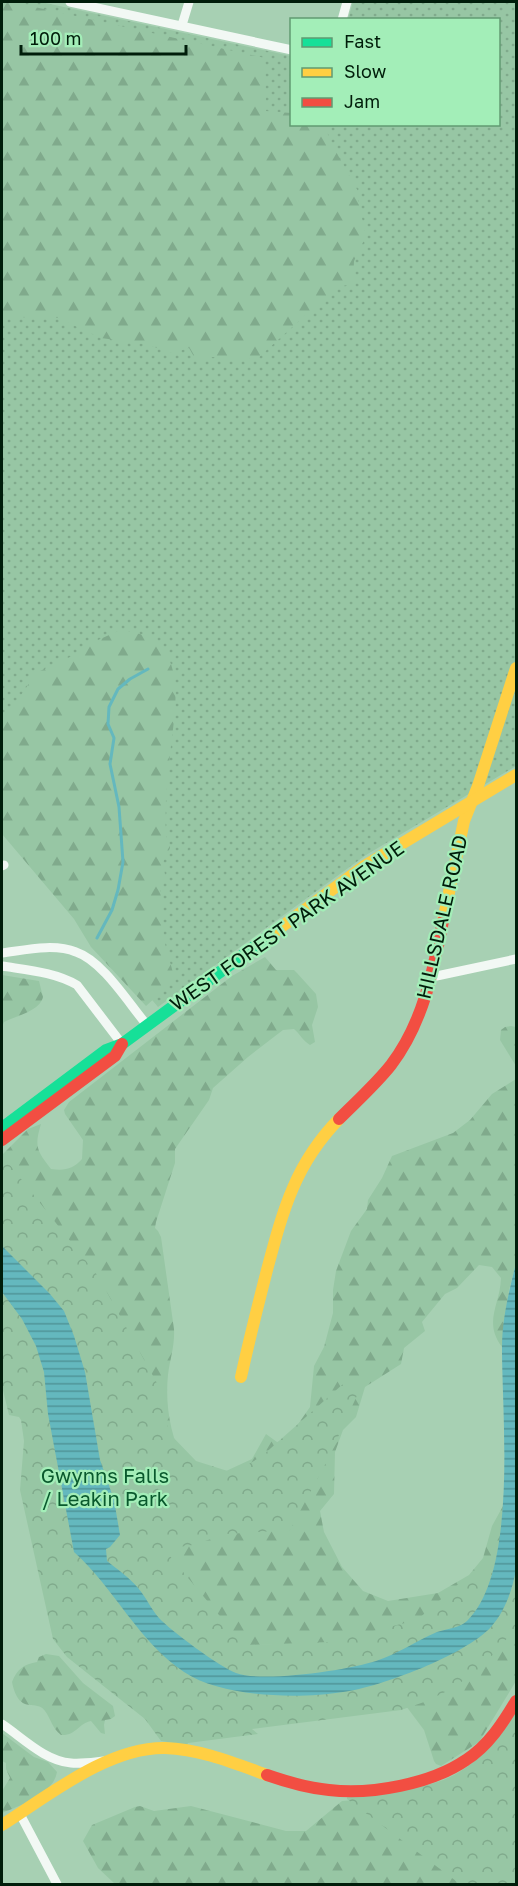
<svg xmlns="http://www.w3.org/2000/svg" width="518" height="1886" font-family="'Golos Text',sans-serif">
<defs>
<pattern id="grass-dots" width="8" height="8" patternUnits="userSpaceOnUse" patternTransform="scale(1.5)"><rect width="8" height="8" fill="#97c6a4"/><path d="M2 2h.1M6 6h.1" fill="none" stroke="#80aa8c" stroke-width="1.8" stroke-linecap="round"/></pattern>
<pattern id="forest-firs" width="22" height="20" patternUnits="userSpaceOnUse" patternTransform="scale(1.5)"><rect width="22" height="20" fill="#97c6a4"/><path d="M5 1l3.5 6h-7zM16 11l3.5 6h-7z" fill="#80aa8c"/></pattern>
<pattern id="park-crowns" width="20" height="18" patternUnits="userSpaceOnUse" patternTransform="scale(1.5)"><rect width="20" height="18" fill="#97c6a4"/><path d="M2 6a3 3 0 1 1 6 0M12 15a3 3 0 1 1 6 0" fill="none" stroke="#80aa8c"/></pattern>
<pattern id="water-rules" width="6" height="5" patternUnits="userSpaceOnUse" patternTransform="scale(1.5)"><rect width="6" height="5" fill="#64b8be"/><path d="M0 2.5h6" fill="none" stroke="#509599"/></pattern>
</defs>
<rect width="100%" height="100%" fill="#a7d0b3"/>
<polygon fill="url(#grass-dots)" points="2,2 41,2 291,56 292,124 498,124 498,20 348,19 353,2 516,2 516,766 366,855 158,1007 29,853 2,824"/>
<g fill="url(#forest-firs)">
<polygon points="2,2 12,2 265,58 266,111 291,113 292,124 325,125 330,141 359,193 358,200 366,236 354,261 353,283 340,287 319,303 259,357 237,361 213,357 196,360 189,348 172,353 145,344 101,338 58,318 2,317"/>
<path d="M118,631C179,632 179,682 173,729C170,752 168,775 166,798C166,805 165,830 166,835C167,840 170,843 170,848L163,862L166,881L160,886L164,940L175,980L146,1006L91,947L74,919L2,834V716L13,707L32,679L40,671L70,657L87,645Z"/>
<path d="M265,957L276,970H294L297,973L316,994L318,1007L312,1025L315,1042L310,1045C303,1041 300,1034 294,1029L283,1030L248,1057L213,1088L209,1100L175,1149V1163L156,1222L155,1228L158,1231L161,1237L174,1329C175,1345 170,1359 168,1375C165,1403 170,1438 185,1462L226,1471L252,1459L266,1434L277,1442L287,1440L310,1407L314,1366L324,1347L333,1313V1290L336,1271L351,1231L367,1209L368,1200L382,1178L392,1156L453,1133L470,1120L492,1094L516,1079V1263L509,1290L502,1347C483,1321 500,1306 501,1278L492,1267L479,1265L457,1288L445,1294L422,1322L425,1331L404,1348L401,1364L365,1387L356,1417L343,1430L335,1452L334,1494L320,1511L324,1532L342,1567L363,1591L388,1601L438,1593L469,1575L483,1558L492,1526L503,1506L501,1538L491,1581L418,1642L196,1646L2,1155L28,1129L41,1124C34,1147 37,1151 51,1169C65,1171 73,1169 82,1159L83,1140L65,1114L64,1110L69,1102L232,976Z"/>
<path d="M2,975L39,981L43,997C40,1011 16,1016 4,1022L2,1027Z"/>
<polygon points="511,1026 516,1027 516,1066 500,1040 501,1030 505,1027"/>
<polygon points="516,1569 516,1681 479,1742 441,1766 436,1764 434,1761 424,1730 403,1702 333,1709 280,1696"/>
<path d="M46,1654L59,1656L83,1683L113,1706L115,1716L111,1719L105,1720L104,1725L105,1734L101,1733L91,1721C79,1723 76,1736 61,1735C52,1728 51,1719 45,1711C37,1698 19,1717 12,1682C17,1669 24,1664 37,1662L39,1657Z"/>
<path d="M2,1733L34,1757L48,1762L57,1772C53,1795 21,1805 2,1813V1791L10,1778L6,1769V1763L2,1761Z"/>
<polygon points="368,1799 516,1884 115,1884 98,1868 83,1841 92,1825 135,1807 140,1806 154,1811 191,1806 286,1831 306,1831 342,1801"/>
</g>
<g fill="url(#park-crowns)">
<polygon points="2,1155 98,1276 158,1385 169,1433 196,1461 234,1473 262,1456 343,1384 360,1389 328,1459 290,1530 226,1534 193,1545 164,1549 244,1645 329,1642 417,1620 462,1581 512,1568 516,1525 516,1628 483,1666 453,1688 427,1701 401,1710 252,1729 258,1734 188,1743 187,1745 161,1741 145,1719 67,1657 53,1639 20,1490 24,1441 21,1420 19,1417 9,1415 2,1386"/>
<path d="M516,1712V1884H460L347,1799V1796C378,1792 413,1791 443,1780C475,1768 498,1739 516,1712Z"/>
</g>
<path fill="url(#water-rules)" d="M2,1246L50,1294L64,1311L74,1336L85,1372L100,1460L114,1500L120,1535L110,1547L106,1549L107,1561C118,1570 129,1577 138,1588C146,1597 151,1609 159,1618C171,1631 220,1667 236,1673C263,1683 348,1670 376,1661C398,1654 416,1641 437,1632C446,1629 460,1628 467,1621C518,1571 502,1418 502,1348C502,1319 509,1291 516,1263V1569C513,1588 505,1612 491,1627C465,1655 381,1687 343,1692C299,1699 223,1698 184,1672C137,1640 115,1589 74,1552L48,1414L44,1372L36,1346L22,1319L2,1292Z"/>
<g fill="none" stroke-linecap="round" stroke-linejoin="round">
<polyline stroke="#64b8be" stroke-width="3" points="97,938 112,910 118,890 123,862 119,807 110,764 114,738 108,724 109,707 118,689 130,679 148,669"/>
<g stroke="#f2f8f4" stroke-width="9">
<polyline points="70,2 292,50"/>
<polyline points="342,20 347,2"/>
<polyline points="182,25 189,2"/>
<polyline points="2,866 4,865"/>
<path d="M2,953C25,950 54,943 76,952C103,961 129,1004 147,1025"/>
<path d="M2,966C27,970 55,972 77,985L122,1044"/>
<polyline points="432,977 516,959"/>
<path d="M2,1724C23,1738 45,1761 71,1763C82,1764 94,1762 104,1761"/>
<polyline points="20,1814 57,1884"/>
</g>
<polyline stroke="#16e098" stroke-width="12" points="2,1128 106,1050 122,1044 269,936"/>
<g stroke="#ffcf43" stroke-width="12">
<polyline points="443,921 464,821 478,786 516,668"/>
<polyline points="269,936 363,867 516,775"/>
<path d="M241,1377C249,1341 258,1305 267,1270C283,1210 295,1164 339,1119"/>
<path d="M2,1825C48,1796 108,1747 165,1748C200,1749 234,1763 267,1775"/>
</g>
<g stroke="#f24e42" stroke-width="12">
<path d="M339,1119C357,1101 376,1084 391,1065C423,1023 433,972 443,921"/>
<polyline points="2,1140 115,1056 122,1044"/>
<path d="M267,1775C287,1782 308,1788 329,1790C371,1795 431,1784 466,1760C488,1746 503,1723 516,1701"/>
</g>
</g>
<g text-anchor="middle" stroke-width="4.5" stroke-linejoin="round" paint-order="stroke">
<g font-size="20" fill="#001d0a" stroke="#a3eeb8">
<text transform="translate(442 917) rotate(-77)" y="7">HILLSDALE ROAD</text>
<text transform="translate(287 926) rotate(-35)" y="7">WEST FOREST PARK AVENUE</text>
</g>
<g font-size="20" fill="#09592d" stroke="#a3eeb8">
<text x="105" y="1483">Gwynns Falls<tspan x="105" dy="23">/ Leakin Park</tspan></text>
</g>
</g>
<rect width="518" height="1886" fill="none" stroke="#001d0a" stroke-width="6"/>
<rect x="290" y="18" width="210" height="108" fill="#a3eeb8" stroke="#629a72" stroke-width="1.5"/>
<rect x="302" y="38" width="30" height="9" fill="#16e098" stroke="#629a72" stroke-width="1.5"/>
<text x="344" y="48" font-size="18" fill="#001d0a">Fast</text>
<rect x="302" y="68" width="30" height="9" fill="#ffcf43" stroke="#629a72" stroke-width="1.5"/>
<text x="344" y="78" font-size="18" fill="#001d0a">Slow</text>
<rect x="302" y="98" width="30" height="9" fill="#f24e42" stroke="#629a72" stroke-width="1.5"/>
<text x="344" y="108" font-size="18" fill="#001d0a">Jam</text>
<path d="M21 45v9h165v-9" fill="none" stroke="#001d0a" stroke-width="3"/>
<text x="30" y="45" font-size="18" fill="#001d0a" stroke="#a3eeb8" stroke-width="4.5" paint-order="stroke">100 m</text>
</svg>
